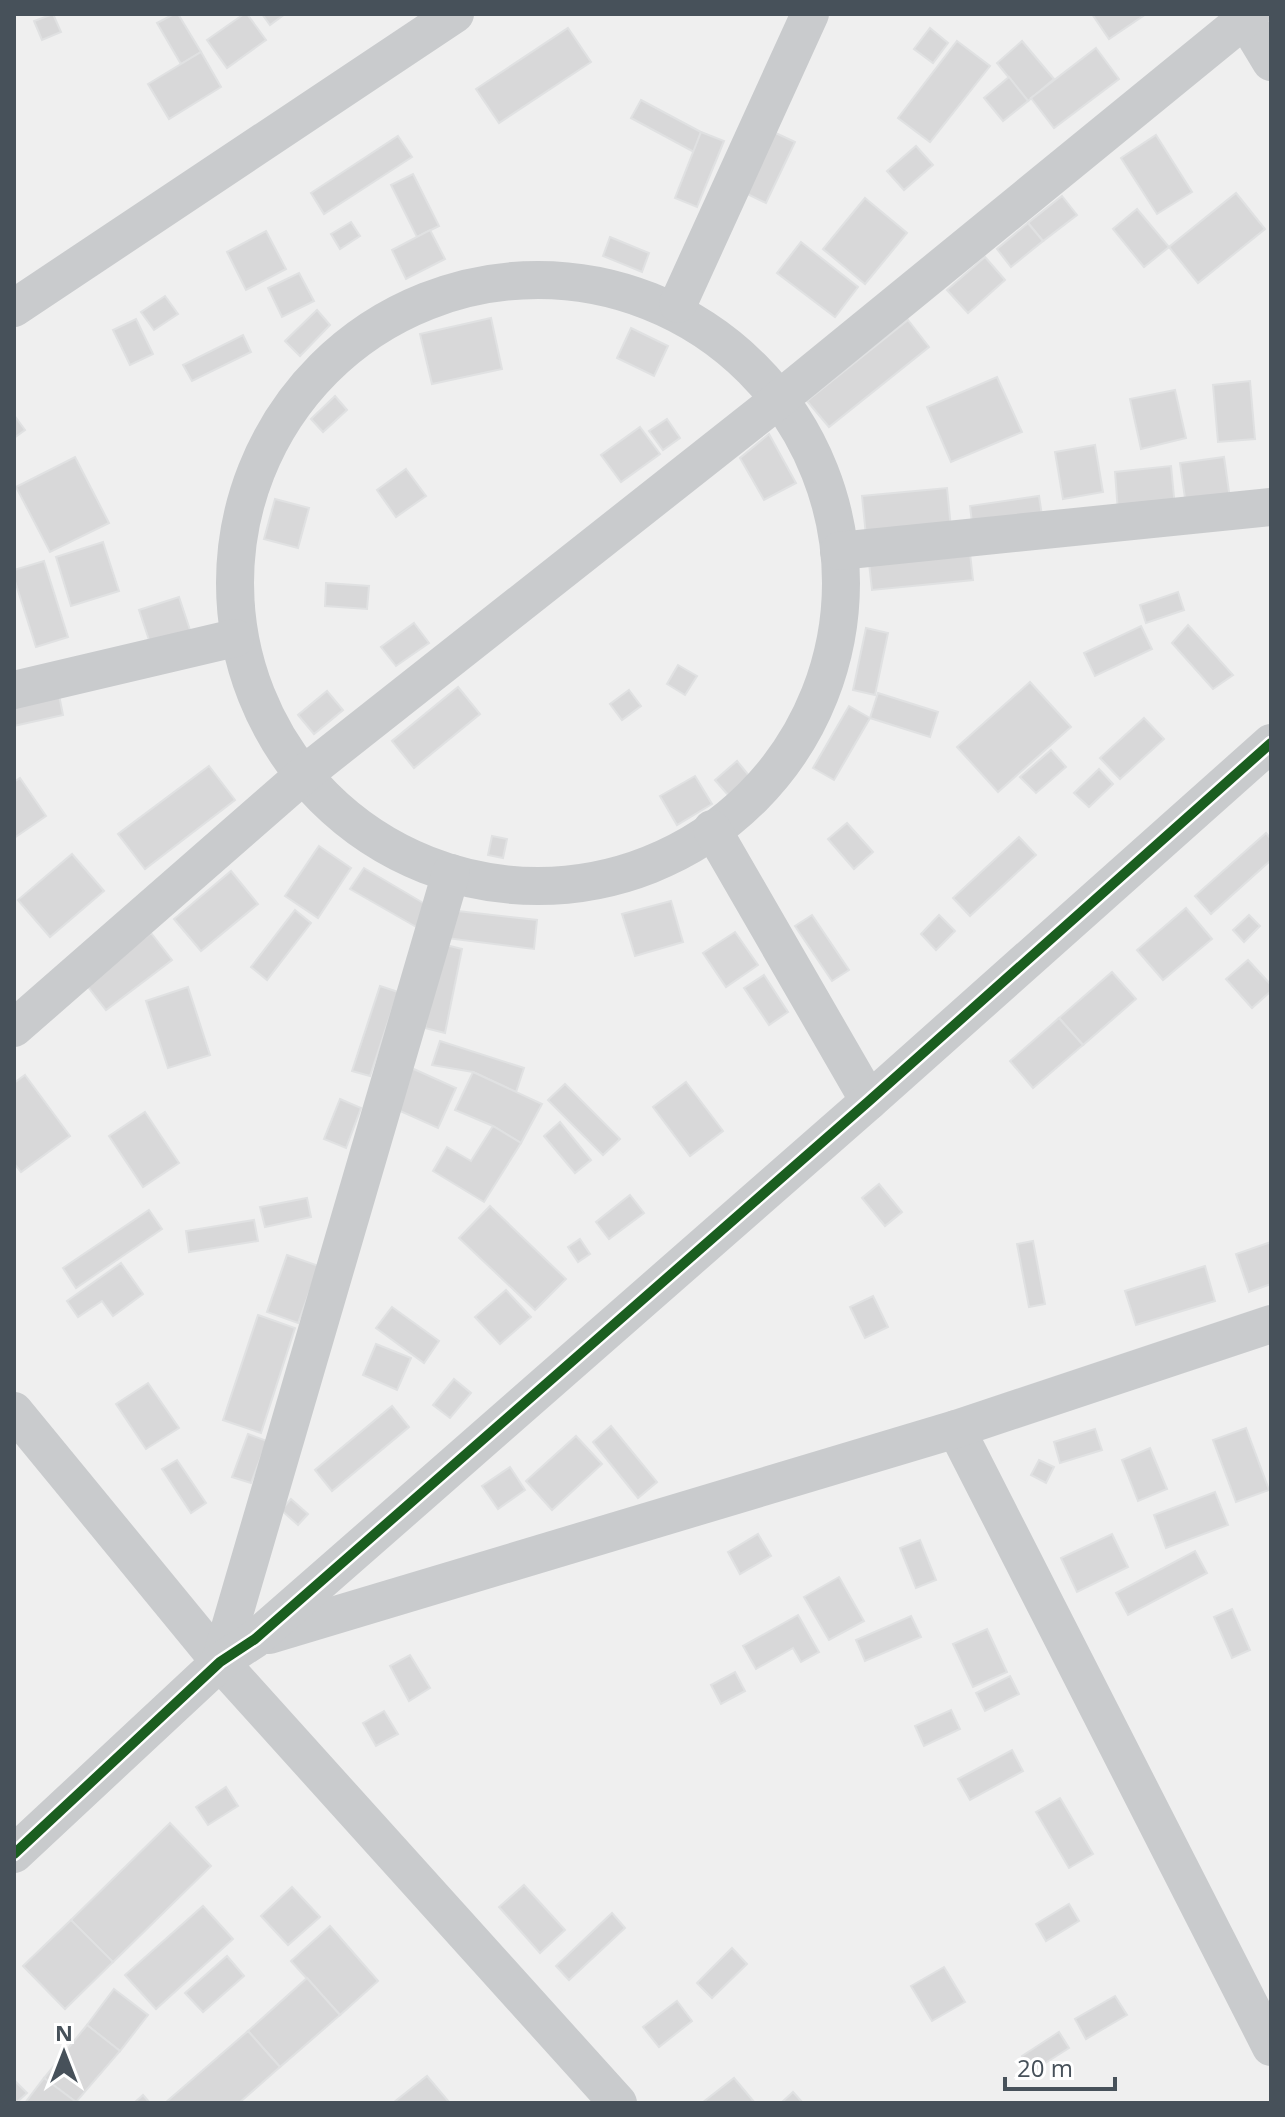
<svg xmlns="http://www.w3.org/2000/svg" width="1285" height="2117" font-family="'Open Sans',sans-serif">
<rect width="100%" height="100%" fill="#efefef"/>
<g fill="#d8d8d9" stroke="#e0e1e2" stroke-width="2">
<polygon points="53,14 61,32 42,40 34,21"/>
<polygon points="174,14 178,14 201,52 181,64 157,23"/>
<polygon points="244,14 247,14 266,40 227,68 207,40"/>
<polygon points="262,14 285,14 270,25"/>
<polygon points="1092,14 1146,14 1109,39"/>
<polygon points="568,28 591,62 499,123 476,89"/>
<polygon points="930,28 948,43 933,63 914,49"/>
<polygon points="957,41 990,66 930,142 898,118"/>
<polygon points="1022,41 1054,79 1028,101 997,63"/>
<polygon points="1096,48 1119,79 1054,128 1031,98"/>
<polygon points="201,52 221,87 169,119 148,84"/>
<polygon points="1009,77 1028,101 1003,121 984,98"/>
<polygon points="641,100 701,132 694,152 631,118"/>
<polygon points="765,128 795,142 766,203 737,189"/>
<polygon points="701,132 724,141 697,207 675,198"/>
<polygon points="1156,135 1192,192 1157,214 1121,158"/>
<polygon points="398,136 412,157 324,214 311,193"/>
<polygon points="916,146 933,165 904,190 887,171"/>
<polygon points="413,174 439,226 417,237 391,185"/>
<polygon points="1236,193 1265,229 1198,283 1169,247"/>
<polygon points="1062,196 1077,215 1043,241 1028,223"/>
<polygon points="865,198 907,233 865,284 823,249"/>
<polygon points="1137,209 1169,247 1144,267 1113,229"/>
<polygon points="351,222 360,236 340,249 331,234"/>
<polygon points="1028,223 1043,241 1011,267 997,249"/>
<polygon points="430,230 445,259 406,279 392,250"/>
<polygon points="266,231 286,269 246,290 227,252"/>
<polygon points="610,237 649,253 642,272 603,256"/>
<polygon points="801,242 858,287 835,317 777,273"/>
<polygon points="985,257 1005,280 968,313 947,290"/>
<polygon points="299,273 314,301 282,317 268,288"/>
<polygon points="165,296 178,314 154,330 141,312"/>
<polygon points="317,310 330,325 300,356 285,341"/>
<polygon points="491,318 502,369 432,384 420,334"/>
<polygon points="136,319 153,354 130,365 113,330"/>
<polygon points="908,320 929,347 829,427 807,401"/>
<polygon points="631,328 668,346 654,376 617,358"/>
<polygon points="243,335 251,352 192,381 183,365"/>
<polygon points="997,377 1022,432 951,462 927,407"/>
<polygon points="1250,381 1255,439 1218,442 1213,385"/>
<polygon points="1175,390 1186,438 1141,449 1130,399"/>
<polygon points="335,396 347,410 323,432 311,419"/>
<polygon points="14,415 25,430 14,438"/>
<polygon points="667,419 680,438 663,450 649,431"/>
<polygon points="640,427 660,454 621,482 601,455"/>
<polygon points="769,434 796,483 764,500 740,458"/>
<polygon points="1095,445 1103,492 1063,499 1055,452"/>
<polygon points="75,457 109,523 50,552 16,487"/>
<polygon points="1224,457 1230,499 1186,505 1180,463"/>
<polygon points="1171,466 1175,507 1118,512 1115,472"/>
<polygon points="406,469 426,496 396,517 377,490"/>
<polygon points="947,488 951,528 866,536 862,496"/>
<polygon points="1039,496 1043,522 973,531 970,506"/>
<polygon points="275,499 309,508 298,548 264,539"/>
<polygon points="103,542 119,591 71,606 56,557"/>
<polygon points="970,553 973,580 872,590 869,563"/>
<polygon points="44,561 68,637 36,647 14,578 14,570"/>
<polygon points="326,583 369,586 367,609 325,606"/>
<polygon points="1178,592 1184,610 1146,623 1140,605"/>
<polygon points="179,597 193,639 153,652 139,610"/>
<polygon points="414,623 429,643 396,666 381,647"/>
<polygon points="1188,625 1233,675 1213,689 1172,643"/>
<polygon points="1141,626 1152,649 1095,676 1084,653"/>
<polygon points="866,628 888,633 875,695 853,690"/>
<polygon points="678,665 697,676 685,695 667,684"/>
<polygon points="1030,682 1071,727 998,792 957,747"/>
<polygon points="458,687 480,714 414,768 392,741"/>
<polygon points="629,690 641,706 622,720 610,704"/>
<polygon points="327,691 343,710 314,734 298,715"/>
<polygon points="878,693 938,712 930,737 870,718"/>
<polygon points="59,695 63,715 14,726 14,704"/>
<polygon points="849,706 870,718 834,780 813,768"/>
<polygon points="1144,718 1164,739 1120,779 1100,758"/>
<polygon points="1051,750 1066,767 1036,793 1020,777"/>
<polygon points="737,761 750,777 729,796 715,780"/>
<polygon points="209,766 235,800 145,869 118,834"/>
<polygon points="1099,769 1113,784 1089,807 1074,793"/>
<polygon points="695,776 712,804 677,825 660,796"/>
<polygon points="20,778 46,816 14,838 14,782"/>
<polygon points="847,823 873,852 854,869 828,839"/>
<polygon points="1266,833 1271,839 1271,860 1211,914 1195,896"/>
<polygon points="492,836 507,839 503,858 488,855"/>
<polygon points="1019,837 1036,855 970,916 953,898"/>
<polygon points="319,846 351,868 318,918 285,896"/>
<polygon points="72,854 104,891 50,937 18,900"/>
<polygon points="364,868 430,907 418,928 350,889"/>
<polygon points="231,871 258,904 201,951 174,919"/>
<polygon points="671,901 683,942 635,956 622,914"/>
<polygon points="1186,908 1212,939 1163,980 1137,950"/>
<polygon points="295,910 311,923 267,980 251,967"/>
<polygon points="449,910 537,920 534,949 446,938"/>
<polygon points="812,915 849,970 832,981 795,926"/>
<polygon points="939,915 955,931 936,950 921,934"/>
<polygon points="1249,915 1260,926 1244,942 1233,930"/>
<polygon points="735,932 758,965 726,987 703,953"/>
<polygon points="151,933 172,960 106,1010 85,983"/>
<polygon points="442,944 462,949 445,1033 425,1028"/>
<polygon points="1248,960 1271,985 1271,991 1252,1008 1226,979"/>
<polygon points="1112,972 1136,999 1083,1045 1059,1018"/>
<polygon points="764,975 788,1012 769,1025 744,988"/>
<polygon points="380,986 398,992 370,1076 352,1071"/>
<polygon points="188,987 210,1055 168,1068 146,1001"/>
<polygon points="1059,1018 1083,1045 1033,1088 1010,1061"/>
<polygon points="440,1041 524,1068 516,1092 473,1072 432,1065"/>
<polygon points="407,1066 456,1088 438,1128 389,1106"/>
<polygon points="473,1072 542,1104 521,1143 493,1126 455,1110"/>
<polygon points="25,1075 70,1136 21,1172 14,1163 14,1083"/>
<polygon points="686,1082 723,1131 690,1156 653,1107"/>
<polygon points="565,1084 620,1139 603,1155 548,1100"/>
<polygon points="340,1099 361,1108 346,1148 324,1139"/>
<polygon points="145,1112 179,1163 143,1187 109,1136"/>
<polygon points="560,1122 591,1160 575,1173 544,1136"/>
<polygon points="493,1126 521,1143 484,1202 433,1171 447,1147 471,1161"/>
<polygon points="879,1184 902,1212 885,1226 862,1198"/>
<polygon points="630,1195 644,1213 609,1239 596,1222"/>
<polygon points="307,1198 311,1217 265,1227 260,1207"/>
<polygon points="490,1206 566,1279 535,1310 459,1238"/>
<polygon points="149,1210 162,1229 76,1288 63,1268"/>
<polygon points="254,1220 258,1241 189,1252 186,1231"/>
<polygon points="580,1239 590,1254 578,1262 568,1247"/>
<polygon points="1033,1241 1045,1304 1029,1307 1017,1244"/>
<polygon points="1271,1242 1271,1284 1249,1292 1236,1254"/>
<polygon points="287,1255 319,1266 298,1323 267,1312"/>
<polygon points="121,1263 143,1294 113,1316 102,1301 78,1317 67,1301"/>
<polygon points="1205,1266 1215,1301 1136,1325 1125,1291"/>
<polygon points="506,1290 531,1317 500,1344 475,1317"/>
<polygon points="873,1296 888,1327 865,1338 850,1307"/>
<polygon points="392,1307 439,1341 424,1363 376,1328"/>
<polygon points="258,1315 295,1328 261,1433 223,1420"/>
<polygon points="376,1344 411,1358 397,1390 363,1375"/>
<polygon points="454,1379 471,1393 450,1418 433,1405"/>
<polygon points="148,1383 179,1428 146,1449 116,1404"/>
<polygon points="392,1406 409,1427 332,1491 315,1470"/>
<polygon points="611,1426 657,1482 638,1498 593,1442"/>
<polygon points="1246,1428 1269,1490 1236,1502 1213,1440"/>
<polygon points="1095,1429 1102,1450 1060,1463 1054,1442"/>
<polygon points="248,1434 267,1441 251,1483 232,1477"/>
<polygon points="576,1436 602,1464 552,1510 526,1481"/>
<polygon points="1150,1448 1167,1489 1138,1501 1122,1460"/>
<polygon points="177,1460 206,1503 191,1513 162,1469"/>
<polygon points="1039,1460 1054,1467 1046,1483 1031,1475"/>
<polygon points="510,1467 525,1490 498,1509 482,1486"/>
<polygon points="1215,1492 1228,1525 1166,1548 1154,1515"/>
<polygon points="291,1499 308,1514 298,1525 281,1510"/>
<polygon points="758,1534 771,1556 740,1574 728,1552"/>
<polygon points="1112,1534 1128,1567 1077,1592 1061,1558"/>
<polygon points="920,1540 936,1580 916,1588 900,1548"/>
<polygon points="1195,1551 1207,1573 1128,1615 1116,1593"/>
<polygon points="839,1577 864,1621 829,1640 804,1597"/>
<polygon points="1232,1609 1250,1650 1232,1658 1214,1617"/>
<polygon points="798,1615 819,1652 801,1662 793,1648 756,1669 743,1646"/>
<polygon points="911,1616 921,1637 865,1661 856,1640"/>
<polygon points="987,1629 1007,1672 973,1687 953,1644"/>
<polygon points="410,1655 430,1688 409,1701 390,1666"/>
<polygon points="735,1672 745,1691 721,1704 711,1685"/>
<polygon points="1010,1676 1019,1694 985,1711 976,1693"/>
<polygon points="951,1710 960,1729 924,1746 915,1726"/>
<polygon points="384,1711 398,1734 376,1746 363,1723"/>
<polygon points="1012,1750 1023,1771 970,1800 958,1779"/>
<polygon points="226,1787 238,1806 208,1825 196,1807"/>
<polygon points="1060,1798 1093,1854 1069,1868 1036,1812"/>
<polygon points="170,1823 211,1866 113,1962 71,1920"/>
<polygon points="524,1885 565,1930 540,1953 499,1907"/>
<polygon points="292,1887 320,1917 288,1945 261,1916"/>
<polygon points="1069,1904 1079,1921 1046,1941 1036,1924"/>
<polygon points="203,1906 233,1939 156,2009 125,1975"/>
<polygon points="612,1913 625,1928 569,1980 556,1966"/>
<polygon points="71,1920 113,1962 65,2009 23,1966"/>
<polygon points="330,1926 378,1981 340,2015 291,1961"/>
<polygon points="732,1948 747,1964 712,1998 697,1983"/>
<polygon points="227,1956 244,1976 203,2012 185,1993"/>
<polygon points="944,1967 965,2002 932,2021 911,1986"/>
<polygon points="307,1978 340,2015 280,2067 248,2031"/>
<polygon points="114,1989 148,2015 120,2051 87,2025"/>
<polygon points="1115,1996 1127,2015 1086,2039 1075,2019"/>
<polygon points="677,2001 692,2021 659,2047 643,2027"/>
<polygon points="87,2025 120,2051 76,2102 44,2078"/>
<polygon points="248,2031 280,2067 239,2103 165,2103"/>
<polygon points="1059,2032 1069,2048 1031,2072 1022,2056"/>
<polygon points="427,2076 449,2102 393,2103"/>
<polygon points="44,2078 76,2102 76,2103 25,2103"/>
<polygon points="734,2078 755,2103 702,2103"/>
<polygon points="14,2080 27,2093 16,2103 14,2102"/>
<polygon points="793,2092 803,2103 781,2103"/>
<polygon points="143,2095 150,2103 134,2103"/>
</g>
<g fill="none" stroke-linecap="round" stroke-linejoin="round">
<g stroke="#c9cbcd" stroke-width="38">
<polyline points="1242,14 1271,62"/>
<circle cx="538" cy="583" r="303"/>
<polyline points="678,304 810,14"/>
<polyline points="14,308 455,14"/>
<polyline points="839,551 1271,507"/>
<polyline points="14,690 235,638"/>
<polyline points="712,829 869,1101"/>
<polyline points="14,1028 307,772 777,401 1251,14"/>
<polyline points="14,1411 220,1662 618,2103"/>
<polyline points="956,1429 1271,2047"/>
<polyline points="269,1635 956,1429 1271,1324"/>
<polyline points="220,1662 451,873"/>
<polyline points="14,1854 220,1662 255,1639 869,1101 1271,743"/>
</g>
<defs>
<polyline id="cycleway" points="14,1854 220,1662 255,1639 869,1101 1271,743"/>
</defs>
<use href="#cycleway" stroke="#fff" stroke-width="15"/>
<use href="#cycleway" stroke="#1b5e20" stroke-width="10"/>
</g>
<rect width="1285" height="2117" fill="none" stroke="#47515a" stroke-width="32"/>
<g transform="translate(64 2053)" stroke="#ffffff" stroke-width="6" paint-order="stroke">
<path d="M0-6L14 30L0 20L-14 30Z" fill="#47515a"/>
<text y="-12" font-size="22" font-weight="bold" text-anchor="middle" fill="#47515a">N</text>
</g>
<path d="M1005 2077v12h110v-12" fill="none" stroke="#47515a" stroke-width="4"/>
<text x="1017" y="2077" font-size="24" fill="#47515a" stroke="#ffffff" stroke-width="6" paint-order="stroke">20 m</text>
</svg>
